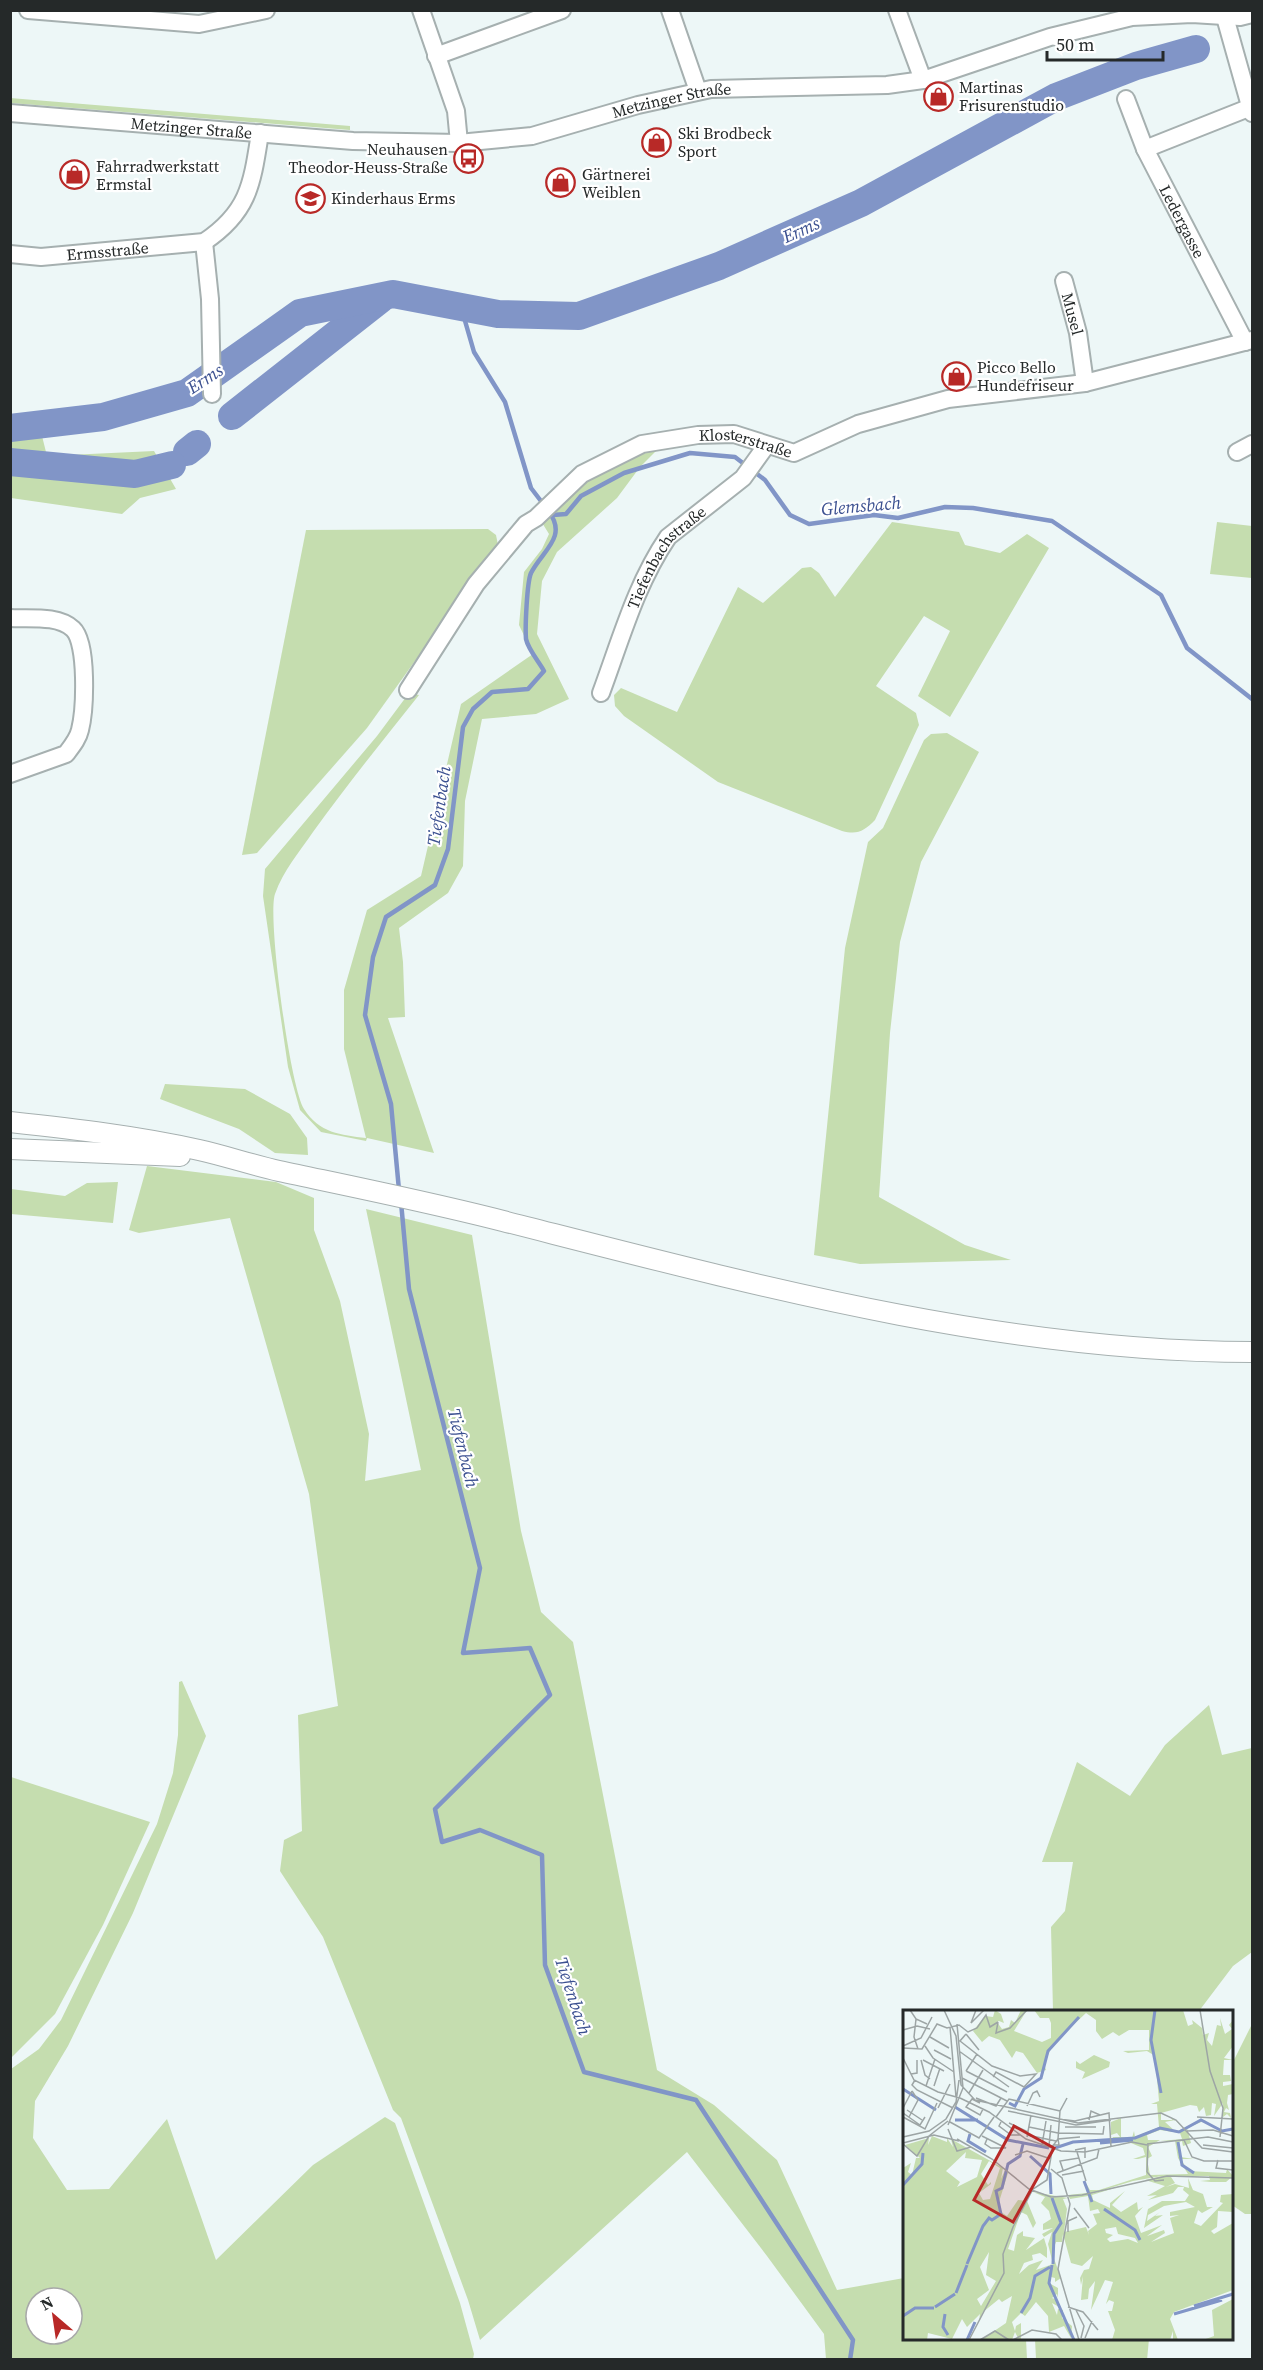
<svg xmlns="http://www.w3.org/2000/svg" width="1263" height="2370" font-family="'Source Serif 4',serif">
<rect width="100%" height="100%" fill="#edf7f7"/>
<g fill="#c5ddaf" fill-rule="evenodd">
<polygon points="10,98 350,126 350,130 11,103"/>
<polygon points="11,419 38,420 47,456 154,451 176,489 140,498 122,514 11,498"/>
<path d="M660,447L640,467L617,498L557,552L542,581L537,634L569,699L536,714L482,719L465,801L463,866L448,893L399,928L403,962L405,1017L388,1018L434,1153L367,1138L366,1141L321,1132L300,1110L288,1067L263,896L265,869L377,736L409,693L419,695C383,740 347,785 313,832C300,851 283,871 275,894C267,917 290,1087 304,1109C319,1133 341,1135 366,1138L344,1049V990L367,910L421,876L461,704L533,654L519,625L524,572L542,549L549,534L541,521L570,492L612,467Z"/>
<path d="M892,522L959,532L965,545L1000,553L1027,534L1049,548L950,717L918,696L950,631L924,616L876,686L916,713L919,725L875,820C864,831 858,835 842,831L718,782L624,716L615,706L614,695L621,688L677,712L738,587L763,603L802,568L811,567L819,573L835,597Z"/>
<polygon points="1217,522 1252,526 1252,578 1210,574"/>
<polygon points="488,529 496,535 498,545 367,728 257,853 242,855 306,530"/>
<polygon points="947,733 979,752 921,862 900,942 890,1033 879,1197 965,1245 1011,1260 860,1264 814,1255 845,948 868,842 883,828 924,740 931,734"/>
<polygon points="165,1084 245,1089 290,1114 307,1138 308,1155 275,1153 239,1129 160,1099"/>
<polygon points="147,1166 276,1182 314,1198 314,1230 340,1301 369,1434 365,1481 421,1470 366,1209 472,1235 521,1531 541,1612 573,1642 657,2070 714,2105 777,2160 837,2290 904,2278 904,2338 1026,2339 1027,2359 826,2359 824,2334 767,2256 687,2152 480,2340 468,2300 401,2118 393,2110 323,1937 280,1871 284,1840 302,1831 298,1715 338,1706 309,1494 230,1218 139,1233 129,1230"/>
<polygon points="118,1182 113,1223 11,1214 11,1189 65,1196 87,1183"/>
<path d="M182,1681L206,1736L133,1913L68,2046L35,2101L33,2138L67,2190L109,2189L167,2119L216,2260L313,2165L385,2117L395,2123L460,2303L474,2354L473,2359H11V2069L39,2049L61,2020L157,1824L173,1773L178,1735L179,1682ZM36,2298H72V2334H36Z"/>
<polygon points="1209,1705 1222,1755 1252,1748 1252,1952 1233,1966 1199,2011 1053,2011 1051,1927 1065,1911 1073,1862 1042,1862 1077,1762 1130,1796 1165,1745"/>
<polygon points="11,1777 150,1822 103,1925 55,2014 11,2058"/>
<polygon points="1252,2024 1252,2214 1245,2214 1232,2205 1232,2064"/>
<polygon points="1035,2339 1035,2338 1149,2339 1147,2360 1036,2359"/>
</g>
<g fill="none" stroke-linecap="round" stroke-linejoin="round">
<g stroke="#8195c7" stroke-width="4.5">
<polyline points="461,307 474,352 505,402 531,488 544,505"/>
<polyline points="553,515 566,514 581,496 624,473 690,453 735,457 765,480 790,515 809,524 874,515 898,518 945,507 973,508 1052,521 1161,595 1187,648 1252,699"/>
<path d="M399,1190L391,1104L365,1015L373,957L386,917L435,885L448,849L463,727L473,709L492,692L528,689L544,671C539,662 528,649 526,639C525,627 527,582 531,573C542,551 568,537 549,512"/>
<polyline points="401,1202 409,1289 480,1568 463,1653 530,1648 550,1695 435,1809 442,1842 480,1830 542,1855 545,1965 584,2072 696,2100 853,2340 850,2360"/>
</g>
<g stroke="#8195c7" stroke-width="28">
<polyline points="232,416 381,299"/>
<polyline points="10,428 103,417 187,393 300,313 393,294 498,314 579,316 719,266 861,203 1056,97 1136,66 1196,49"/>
<polyline points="187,452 197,444"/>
<polyline points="10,462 135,474 172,465"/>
</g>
<defs>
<g id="minor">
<polyline points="28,10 199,24 266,10"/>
<polyline points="421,10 456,111 459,143"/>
<polyline points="670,10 698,91"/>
<polyline points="897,10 923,80"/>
<polyline points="1223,10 1252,113"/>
<polyline points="436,56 562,10"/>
<path id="s1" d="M1126,99L1145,149L1245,342"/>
<path id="s2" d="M10,113L353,141L459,143L532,136L638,105L711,89L887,85L923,80L1050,37L1132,17L1192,14L1240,17L1252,14"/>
<polyline points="1145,149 1251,107"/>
<polyline points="204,242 210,299 212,394"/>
<path id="s3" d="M10,254L41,257L204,242C249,212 252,184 260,133"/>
<path id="s4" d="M1064,281L1078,333L1085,383"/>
<polyline points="1237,452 1252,444"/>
<path d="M10,618C30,619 58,615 73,629C88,643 85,710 80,730C78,739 72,746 66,754L10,774"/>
<path id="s5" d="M408,690L476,584L526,524L536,518L582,474L642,444L698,435L734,434L794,453L858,424L948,399L1085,383L1252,340"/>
<path id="s6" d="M601,693C621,639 636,584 668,537L743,478L766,446"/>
</g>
<g id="major">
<path d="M10,1122C74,1129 137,1136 199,1150C226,1156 252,1165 279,1171C354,1187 429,1202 503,1221C747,1283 998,1352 1252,1352"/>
<polyline points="10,1149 180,1156"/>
</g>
</defs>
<use href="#minor" stroke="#a6b0b0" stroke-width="20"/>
<use href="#major" stroke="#a6b0b0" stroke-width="22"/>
<use href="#minor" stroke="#fff" stroke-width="16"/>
<use href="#major" stroke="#fff" stroke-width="20"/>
</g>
<defs>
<symbol id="shop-ring" viewBox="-11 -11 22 22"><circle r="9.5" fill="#fff" stroke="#b82927" stroke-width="1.5"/><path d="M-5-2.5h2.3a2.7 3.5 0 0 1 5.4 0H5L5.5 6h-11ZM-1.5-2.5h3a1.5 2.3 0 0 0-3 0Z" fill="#b82927"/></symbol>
<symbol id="bus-ring" viewBox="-11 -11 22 22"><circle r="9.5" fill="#fff" stroke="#b82927" stroke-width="1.5"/><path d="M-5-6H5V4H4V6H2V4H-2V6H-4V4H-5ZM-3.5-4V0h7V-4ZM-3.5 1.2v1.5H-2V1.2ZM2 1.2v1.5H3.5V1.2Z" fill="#b82927"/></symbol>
<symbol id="school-ring" viewBox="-11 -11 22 22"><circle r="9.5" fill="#fff" stroke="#b82927" stroke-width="1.5"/><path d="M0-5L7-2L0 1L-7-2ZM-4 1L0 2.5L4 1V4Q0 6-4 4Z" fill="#b82927"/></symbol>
</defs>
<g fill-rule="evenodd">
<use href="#shop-ring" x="922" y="80" width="33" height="33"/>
<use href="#shop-ring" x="640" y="126" width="33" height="33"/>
<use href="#bus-ring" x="452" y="142" width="33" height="33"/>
<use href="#shop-ring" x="58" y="158" width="33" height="33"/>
<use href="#shop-ring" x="544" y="166" width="33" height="33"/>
<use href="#school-ring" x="294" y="182" width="33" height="33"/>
<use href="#shop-ring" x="940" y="360" width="33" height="33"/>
</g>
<g text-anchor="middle" stroke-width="4.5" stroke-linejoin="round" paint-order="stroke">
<g font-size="16" fill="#252929" stroke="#fff" text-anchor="start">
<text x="959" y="93">Martinas<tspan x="959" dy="18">Frisurenstudio</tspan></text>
<text x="678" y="139">Ski Brodbeck<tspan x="678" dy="18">Sport</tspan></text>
<text x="448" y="155" text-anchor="end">Neuhausen<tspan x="448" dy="18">Theodor-Heuss-Straße</tspan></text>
<text x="96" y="172">Fahrradwerkstatt<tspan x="96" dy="18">Ermstal</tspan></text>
<text x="582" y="180">Gärtnerei<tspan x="582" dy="18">Weiblen</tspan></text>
<text x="331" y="204">Kinderhaus Erms</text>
<text x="977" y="373">Picco Bello<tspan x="977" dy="18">Hundefriseur</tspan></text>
</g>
<g font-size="16" fill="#252929" stroke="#fff">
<text dy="6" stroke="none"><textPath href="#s2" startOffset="668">Metzinger Straße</textPath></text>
<text dy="6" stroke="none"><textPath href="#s2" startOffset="182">Metzinger Straße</textPath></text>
<text dy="6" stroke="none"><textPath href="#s1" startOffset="135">Ledergasse</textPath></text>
<text dy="6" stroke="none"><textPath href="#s3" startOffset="98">Ermsstraße</textPath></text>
<text dy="6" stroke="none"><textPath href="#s4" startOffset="34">Musel</textPath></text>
<text dy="6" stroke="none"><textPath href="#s5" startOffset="452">Klosterstraße</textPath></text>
<text dy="6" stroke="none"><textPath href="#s6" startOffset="153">Tiefenbachstraße</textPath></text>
</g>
<g font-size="18" font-style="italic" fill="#3b5090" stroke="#fff">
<text transform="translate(801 230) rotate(-24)" y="6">Erms</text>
<text transform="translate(205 379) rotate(-33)" y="6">Erms</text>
<text transform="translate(861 506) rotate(-5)" y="6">Glemsbach</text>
<text transform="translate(439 806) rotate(-82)" y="6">Tiefenbach</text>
<text transform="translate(463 1448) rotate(76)" y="6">Tiefenbach</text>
<text transform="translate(573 1996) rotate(72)" y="6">Tiefenbach</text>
</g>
</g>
<g transform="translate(903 2010)">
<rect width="330" height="330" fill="#edf7f7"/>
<path d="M92,0L98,4L101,13L96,11L94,12L99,19L106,17L108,10L112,13L118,0H124L111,21L139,32L148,28V13L146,8H137L131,0H280L285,16L290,14L289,10L299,18L298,5L300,25L306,23L304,30L309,36L314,15L318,16L317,8L322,24L329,19L326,15L330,10V36L321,48L330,50H321L320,65H327L328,71L320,72V76L330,74V84L325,85L324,93L326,100L323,98L321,102L327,103L328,108L324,104L320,107V93L311,106L313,94L309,93L308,105L303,106L301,97L296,102L294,96L287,95L258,103V110H269L268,107L276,113L278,116L272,110L262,112L273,122L297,110H303L284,118L288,133L280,136L279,131L274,133L277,147L291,149H278L285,161L323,163L324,159L330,166L323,172H308L297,171L307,170L306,166L268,167L272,173L263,177L272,174L286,178L285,168L290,180L300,184L304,197H310L299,203L295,200L291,213L298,216L320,193L317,192L318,185L330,184V202L315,201L314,217L308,221L311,224L330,213V280L271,302L267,309L275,330H270V321L267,330H209L212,320L205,301H209L211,292L206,290L203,294L210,272L202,270L188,300L192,271L186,279L185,289L178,290L180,266L178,275L177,268L181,260L186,259L190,246L179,256L168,253L160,224L159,232H153L149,243L158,268L152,272V268L148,267L146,273L155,278V288L154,284L149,288L152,289L156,297L149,293L154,305L155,299L160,300L159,308L169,316L168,328L161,316L146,322L145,306L133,292L122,306L118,303L109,312L112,321L113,316L118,313V330H110L115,328L112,322L109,330H78L103,313L109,286L99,292L96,289L80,302L76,311L77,304L64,317L59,309L49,329L25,323L24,330H0V158L8,153L5,162L9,165L13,148H17L2,135L26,128L25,135L29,126L44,132V128L50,137L48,129L100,158L98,169L102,160L105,163L96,192L98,202L104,206L115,190L124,191L133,213L130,218L124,205L118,202L105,239L111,241L114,225L120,221V226L132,228L123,240L141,228L144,238V248L137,243L129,245L130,250L121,253L116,264L126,255L140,250L133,260L150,254L145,234L149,222L141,227L139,224L150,218L140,220V214L148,209L146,201L138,193L142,187L130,182L165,188L160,189L164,199L161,222L183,217L186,225L185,221L194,214L190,204L197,203L195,199L187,201L185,186L167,189L165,185L184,183L181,170L187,180H196L243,165V147L235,149H230L242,145L240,138L223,131H208L210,127H217L214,123L208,125V112L218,108V127L229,128L231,121L232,127L256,117L254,94H248L256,91L252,46L244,41L225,43L220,41L246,40V20H226L216,26L210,22L199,29L193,21V10L183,3L150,34L141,54L143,60L134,63L120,43L113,41L109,48L97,30L86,26L79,32L70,21L82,6L90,7ZM257,120L277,123L279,129L257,131H272L275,148L285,164L247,165L244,149L249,146L245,137L257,130H245L244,125ZM63,142L62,148L79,150L74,167L54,177L57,172L43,161ZM86,151L97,158L87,189L80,190L76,183L88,174V172L85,175L78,164ZM259,166L242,170L262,176L244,186L254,185L245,190L270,183L275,177H281L280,180L286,185L282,191H259L245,199L241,218L260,205L252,206L257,202L244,211L245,205L261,196L283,192L292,197L267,202V206L276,205L267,208L271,223L248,232L262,223L261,220L244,226L259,215L238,223L232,206L240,197L235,200L234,192L218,202L209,195L222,181L207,193V198L190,190L189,185L221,175L184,185L230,171ZM213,217L215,224L232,228L235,233L225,229L207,232L204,229L210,225L203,223L202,219ZM86,242L83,265L93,271L78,296L74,289L86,280L77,257ZM191,45L207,52L206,57L179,69L182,62L173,58V51L177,54ZM330,289V330H300L311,326L309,300Z" fill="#c5ddaf" fill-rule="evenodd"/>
<path fill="none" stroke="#8195c7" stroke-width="3" d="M252,0L248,30L258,83M0,79L33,100M106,93L112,96L121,79L138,68L145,41L176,7M52,97L105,130L146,138M52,110H75M67,124L65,131L83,142M275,132L279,155L291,163M197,133L230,130M152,138L170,132L232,128L257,118L276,122L298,110L319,121L330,119M127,146L147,164L148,184M181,171L189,192M0,175L19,154L20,143M149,188L158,213L151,224L150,254M201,199L232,220L237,230M64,254L80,216L86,208L89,210L98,204L93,181L99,178L105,154L117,146L120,134M149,255L146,273L171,330M53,283L64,255M291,296L330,284M32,297L52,284M118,303L127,288L132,266L147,257M42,304L40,317L45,325M271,304L319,290M0,306L12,298H31M64,330L72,312"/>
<path fill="none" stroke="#9da5a5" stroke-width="1.5" d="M7,0L13,9L24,14M41,0L53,26L58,75L72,90L175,113L258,103L273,110L299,138L330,142M73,0L68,13L81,0M297,0L307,61L320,98L317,127M13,9L11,27L15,39M95,12L93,23L107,18L124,0M47,17L53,87M0,20L14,16L27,19M63,24L57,31L89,56L117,66L133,64L121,77L93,62L90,67M63,24L76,40M27,27L46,38M0,36L18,28L29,7M22,36L30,48L51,62M0,38L19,39L34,14L44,18L56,15L65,22L74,18L83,5L87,17L95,12M31,40L48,49M56,41L106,77M0,48L11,70L35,82L57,88M18,50L22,65L27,69M20,50L41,61M63,61L104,82M63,61L74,44M8,64L14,63V50M59,68L104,91M12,70L9,75L14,80L50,98M23,76L32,49M31,76L37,58M66,83L80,60M57,88L86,102L123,129L158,141L182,142L229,132L244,135M73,88L93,96L98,88M77,93L69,89L63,97L77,105L80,99M124,96L130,83L134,81L137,87M0,98L9,81M35,98L47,74M4,100L19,110M105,101L173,115L208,110M0,103L17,115L22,107M0,107L22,119L34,93M6,107L15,90L9,81M93,107L106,89L157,101M294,107L330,109M156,109L172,111L206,103L208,137M186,110L188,101L197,105M47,112L76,128L91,107M98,112L96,116L108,125H117M106,113L125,122M45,115L60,78L54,14M126,117L155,123M162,117H193M45,119L54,141L68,137M284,121L310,120L330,126M155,123L200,124L201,116M124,125L153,131M79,126L103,138H88L82,134L84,129M0,127L26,121L43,109L53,92L56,70M124,127L128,105M54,129L89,149L126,179L148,187L179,185L264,166L330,168M281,130L289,147L301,151H330M0,133L31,125L56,131M0,134L14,146L26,126L45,111M244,134L305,127L330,132M139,135L143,111M150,135H156L155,129L177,127M300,135L330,138M146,136L148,115M149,137L155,129L157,101L164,88M172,140L182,138V148M174,142L183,171M112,145L124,141L148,149M315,150L313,158L330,160M148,159L159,168L167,194L155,259L176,330M160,160L157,151L176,148M244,162L245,134M244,162L252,171L261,170M154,163L194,148L196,139M159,165L181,161M171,198L186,218M165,222V211L174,207M165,297L180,302L195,320M173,300L181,316L178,328M182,328L189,311M66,330L101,263L100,244L110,217L130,179L144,170L150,135M77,330L92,321L106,330M110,330L129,320L153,324L159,330"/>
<path fill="#b82927" fill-opacity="0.15" stroke="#b82927" stroke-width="3" d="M111,116L151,138L110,212L71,190Z"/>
<rect width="330" height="330" fill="none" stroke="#252929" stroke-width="3"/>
</g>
<rect width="1263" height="2370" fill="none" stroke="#252929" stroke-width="24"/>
<g transform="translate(54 2316) rotate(331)"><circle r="28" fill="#ffffff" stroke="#a8a9a9" stroke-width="1.5"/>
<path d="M0-4.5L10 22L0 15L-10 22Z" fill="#b82927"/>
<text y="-9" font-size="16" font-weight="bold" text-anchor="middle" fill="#252929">N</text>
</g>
<path d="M1047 51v9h116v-9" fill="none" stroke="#252929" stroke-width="3"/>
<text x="1056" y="51" font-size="18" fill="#252929" stroke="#ffffff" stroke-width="4.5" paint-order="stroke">50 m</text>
</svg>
